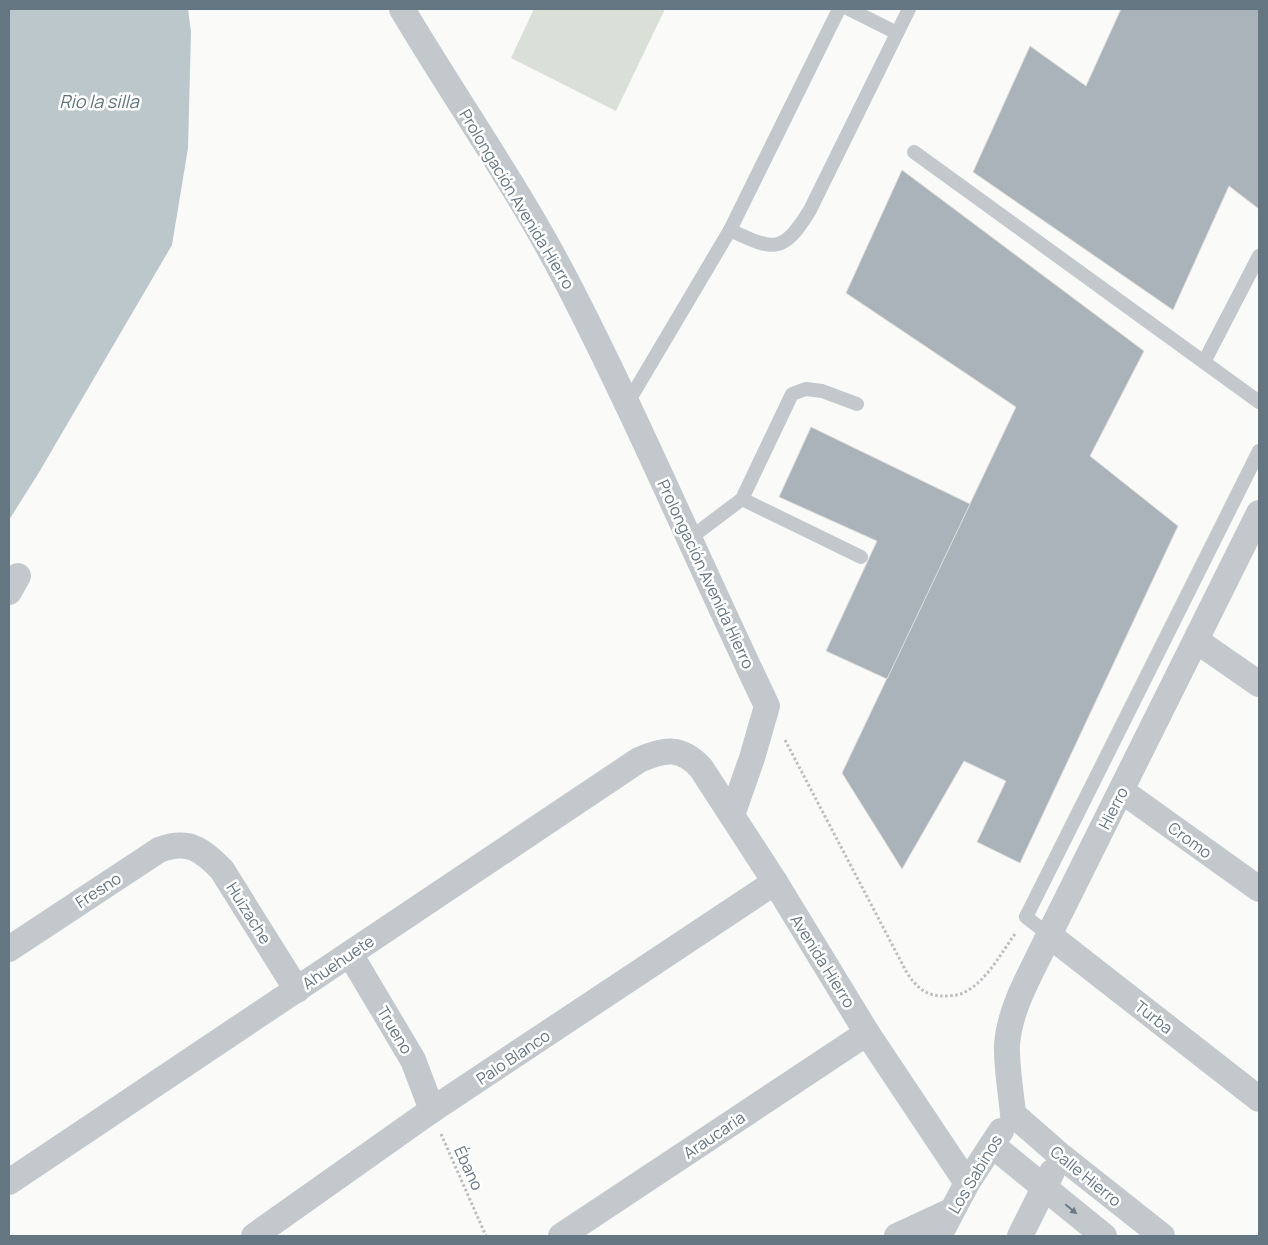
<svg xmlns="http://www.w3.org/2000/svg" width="1268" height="1245" font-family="Manrope,sans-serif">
<rect width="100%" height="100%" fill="#fafaf8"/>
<polygon fill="#dadfd7" points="534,9 665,9 616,111 511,58"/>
<polygon fill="#bbc7cb" points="9,9 188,9 191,32 188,148 172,245 38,474 9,520"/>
<g fill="#aab3b9" stroke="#dcdcda">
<polygon points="1121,9 1259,9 1259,209 1229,186 1173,310 973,172 1030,46 1086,86"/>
<polygon points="902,170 1144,351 1090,456 1178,526 1020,863 977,842 1006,781 964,761 902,869 842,773 1016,407 846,293"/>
<polygon points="811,427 970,504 887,679 826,651 877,541 779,497"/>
</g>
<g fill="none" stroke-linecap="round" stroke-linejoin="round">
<g stroke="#bbbfc2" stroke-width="3" stroke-dasharray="2.5 2.5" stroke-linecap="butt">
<path d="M785,740L907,973C916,986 924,995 941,996C947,996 955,996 960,994C984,986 1001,953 1015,934"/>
<polyline points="441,1134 486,1236"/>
</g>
<g stroke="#c3c8cc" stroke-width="14">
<polyline points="849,9 897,33"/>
<polyline points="914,152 1259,402"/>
<path d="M730,230C774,251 783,254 810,210L909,9"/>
<polyline points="1204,362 1259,256"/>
<polyline points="627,404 730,230 839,9"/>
<polyline points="742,499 861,557"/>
<polyline points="689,539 742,499 792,394 806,389 822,391 857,404"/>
<polyline points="1049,935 1026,917 1259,451"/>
</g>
<g stroke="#c3c8cc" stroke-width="26">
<path d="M402,9C456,100 517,186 566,280C638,419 699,564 767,706L752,758L732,815"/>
<polyline points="9,592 18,576"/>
<polyline points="1197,641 1259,684"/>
<polyline points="1122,791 1259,889"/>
<polyline points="1049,935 1259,1099"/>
<path d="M9,949L159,850C188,839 202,849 222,870L297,990"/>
<polyline points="350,954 413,1060 432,1110"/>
<path d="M1013,1114C1011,1093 1006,1063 1007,1044C1010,1006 1033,970 1049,935L1259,513"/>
<polyline points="1013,1114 1061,1156 1162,1236"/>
<polyline points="992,1145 1104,1236"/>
<path d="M9,1182L639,760C665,749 681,746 701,768L775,882L867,1033L967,1183"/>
<polyline points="254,1236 432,1110 775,882"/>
<polyline points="561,1236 867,1033"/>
<polyline points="897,1236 951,1211"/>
<polyline points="939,1236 967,1183 1001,1131"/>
<polyline points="1020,1236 1052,1172"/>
</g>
</g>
<defs><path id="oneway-solid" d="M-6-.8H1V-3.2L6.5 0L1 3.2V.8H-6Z" transform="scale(1.25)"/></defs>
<use fill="#6a7a87" href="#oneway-solid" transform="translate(1071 1209) rotate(40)"/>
<g text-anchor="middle" stroke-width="5" stroke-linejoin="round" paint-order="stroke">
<g font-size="16" fill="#657683" stroke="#fff">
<text transform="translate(517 199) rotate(59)" y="6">Prolongación Avenida Hierro</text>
<text transform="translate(706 574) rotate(65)" y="6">Prolongación Avenida Hierro</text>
<text transform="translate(1113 808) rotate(-63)" y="6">Hierro</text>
<text transform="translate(1190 840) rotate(36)" y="6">Cromo</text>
<text transform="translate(98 890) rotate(-33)" y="6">Fresno</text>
<text transform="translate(249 913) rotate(58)" y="6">Huizache</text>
<text transform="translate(823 961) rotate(58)" y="6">Avenida Hierro</text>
<text transform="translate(338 962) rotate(-34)" y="6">Ahuehuete</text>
<text transform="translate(1154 1017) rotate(38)" y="6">Turba</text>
<text transform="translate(395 1030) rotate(59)" y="6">Trueno</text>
<text transform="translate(513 1057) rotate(-34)" y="6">Palo Blanco</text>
<text transform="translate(714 1135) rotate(-34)" y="6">Araucaria</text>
<text transform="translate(469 1168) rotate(65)" y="6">Ébano</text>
<text transform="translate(975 1174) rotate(-59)" y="6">Los Sabinos</text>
<text transform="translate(1086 1176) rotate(39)" y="6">Calle Hierro</text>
</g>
<g font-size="18" font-style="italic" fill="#60757c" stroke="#fff">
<text x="99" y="108">Rio la silla</text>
</g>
</g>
<rect width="1268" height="1245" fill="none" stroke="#657683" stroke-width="20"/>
</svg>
